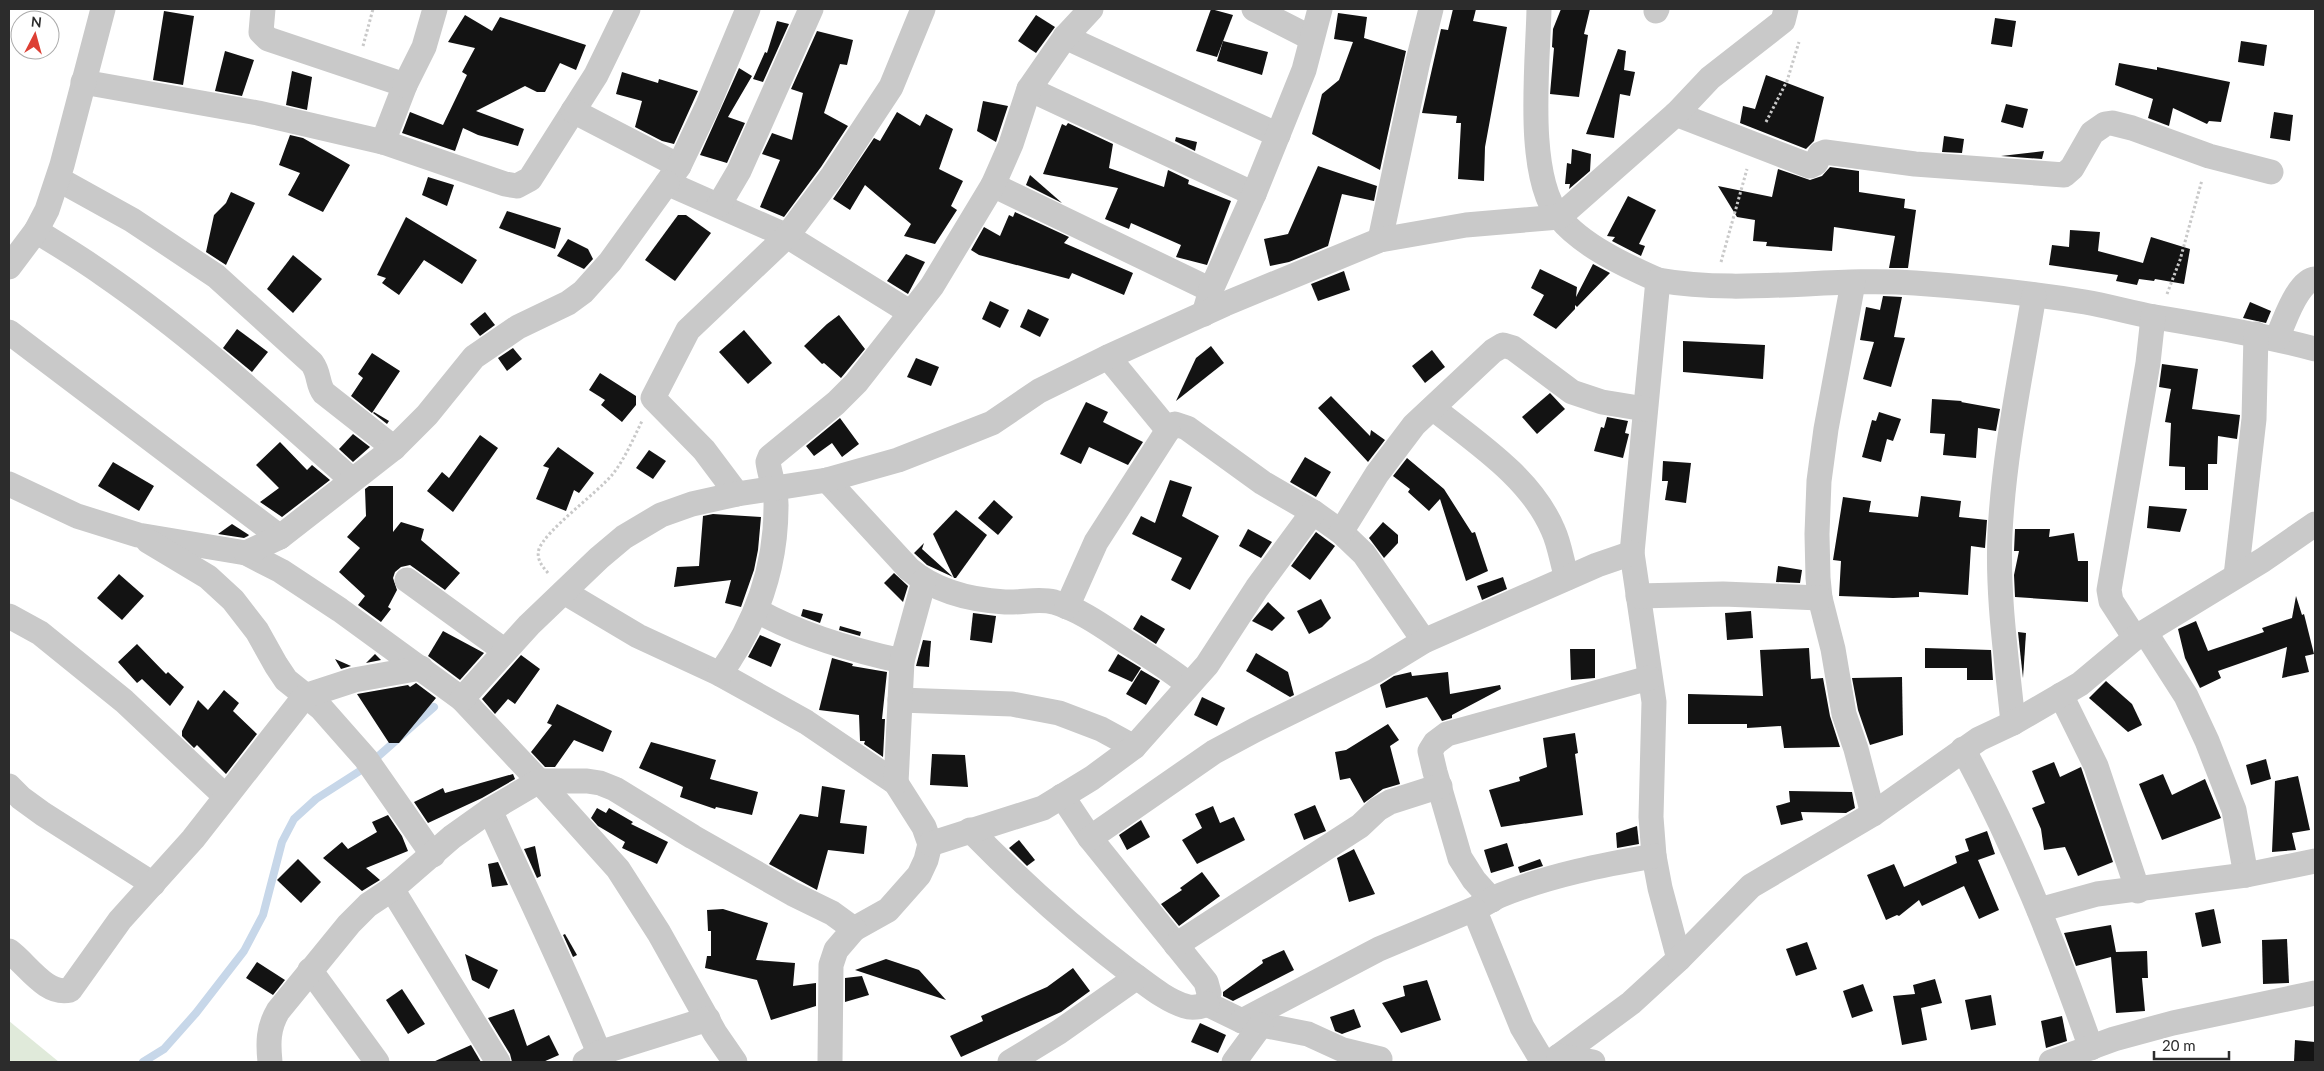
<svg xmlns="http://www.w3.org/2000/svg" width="2324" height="1071" font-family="Lato,sans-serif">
<rect width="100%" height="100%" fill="#fff"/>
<polygon fill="#e0eada" points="9,1021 59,1062 9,1062"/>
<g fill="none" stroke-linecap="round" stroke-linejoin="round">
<polyline stroke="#c7d7e9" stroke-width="8" points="143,1062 164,1049 196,1013 244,951 263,915 282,842 294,819 316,799 366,767 434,707"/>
</g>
<g fill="#131313">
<polygon points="1211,9 1233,15 1217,57 1196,51"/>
<polygon points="1453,9 1476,9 1473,21 1507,27 1485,147 1484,181 1458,179 1461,123 1456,123 1457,116 1422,113 1441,29 1448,30"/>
<polygon points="1561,9 1590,9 1584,34 1588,35 1579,97 1550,94 1554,48 1552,47 1553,29"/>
<polygon points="164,11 194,16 183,85 153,80"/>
<polygon points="1338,13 1367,17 1364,38 1406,51 1380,170 1312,134 1322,94 1339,80 1353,42 1334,39"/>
<polygon points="465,15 492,31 500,17 586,45 576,70 560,63 545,92 537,92 525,86 476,111 524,129 518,146 478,135 463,128 455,151 402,133 410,112 443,125 467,75 462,72 475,48 448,42"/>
<polygon points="1036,15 1055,27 1036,53 1018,41"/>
<polygon points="1995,18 2016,21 2012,47 1991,44"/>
<polygon points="777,21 789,24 763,82 753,79 765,52 767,53"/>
<polygon points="817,31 853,40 847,65 840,64 824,113 848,126 821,167 784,217 760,207 780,160 762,154 772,133 792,140 803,93 791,89"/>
<polygon points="1223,41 1268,52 1262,75 1217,61"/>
<polygon points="2241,41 2267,45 2264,66 2238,62"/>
<polygon points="1618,49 1626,51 1624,70 1635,72 1630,96 1620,94 1614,138 1586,134"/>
<polygon points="225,51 254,60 242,96 215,91"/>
<polygon points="2119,63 2157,70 2157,67 2230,82 2221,122 2209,121 2207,124 2173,108 2169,126 2148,118 2153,99 2115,85"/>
<polygon points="739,68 752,76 728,117 745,123 727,163 700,155"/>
<polygon points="292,71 312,77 307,110 286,105"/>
<polygon points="622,72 658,83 659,79 698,91 674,144 662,141 635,127 642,101 616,94"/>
<polygon points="1766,75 1824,97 1814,141 1806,149 1740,123 1743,106 1755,109"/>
<polygon points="983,101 1008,106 996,142 977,131"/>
<polygon points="2006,104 2028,109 2023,128 2001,122"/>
<polygon points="897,112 920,126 926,114 953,129 939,169 963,181 951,206 957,210 935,244 904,236 911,224 865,185 850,210 833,199 874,138 880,141"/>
<polygon points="2274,112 2293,115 2290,141 2270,138"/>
<polygon points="1068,123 1113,144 1109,168 1164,187 1168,170 1189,180 1188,184 1231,201 1207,265 1176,257 1181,245 1131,223 1129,229 1105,219 1118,188 1043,174 1062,124 1066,126"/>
<polygon points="290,135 303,138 350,165 323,212 288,195 300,173 279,165"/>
<polygon points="1944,136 1964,139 1962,153 1942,152"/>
<polygon points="1176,137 1197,142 1195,151 1175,141"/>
<polygon points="1572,149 1591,154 1590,171 1569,189 1570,184 1565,184 1567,163 1571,164"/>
<polygon points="2044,151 2042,159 2001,156"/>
<polygon points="1318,166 1377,186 1374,201 1342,194 1328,246 1289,262 1270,266 1264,239 1288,234"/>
<polygon points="1830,167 1859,171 1859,192 1905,199 1904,208 1916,210 1908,268 1889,268 1895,236 1834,227 1832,251 1766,246 1767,242 1753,241 1755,220 1737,217 1718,186 1772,197 1778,169 1810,180 1822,176"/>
<polygon points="1030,175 1062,203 1026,185"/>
<polygon points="428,177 454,185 447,206 422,195"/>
<polygon points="231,192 255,203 226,265 206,252 214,215 226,203"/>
<polygon points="1628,196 1656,210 1639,244 1645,246 1641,256 1612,241 1615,237 1607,236"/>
<polygon points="507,211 561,228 555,249 499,228"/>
<polygon points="1015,212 1069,237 1064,243 1133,273 1124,295 1072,273 1069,279 979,255 971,250 984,227 1000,236 1009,215 1013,217"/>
<polygon points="678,215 686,215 711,233 675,281 645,260"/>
<polygon points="406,217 477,260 462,284 424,260 399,295 382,283 386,278 377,275"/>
<polygon points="2070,230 2100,232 2098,251 2143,263 2151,237 2190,249 2184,284 2155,279 2154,281 2139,279 2137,285 2116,281 2118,275 2049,265 2052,245 2069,247"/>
<polygon points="568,239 588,249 593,259 584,269 557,256"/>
<polygon points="906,254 925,262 908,294 887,281"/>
<polygon points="293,255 322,279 293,313 267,289"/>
<polygon points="1593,264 1610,273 1577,307 1575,305 1575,309 1556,329 1533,315 1544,295 1531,288 1540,269 1577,287 1576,297"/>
<polygon points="1344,271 1350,290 1318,301 1311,284"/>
<polygon points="1883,296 1902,297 1894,337 1905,338 1891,387 1863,379 1874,342 1860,340 1866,307 1880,310"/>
<polygon points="990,301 1009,310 1000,328 982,319"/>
<polygon points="2250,302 2271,311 2266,323 2243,318"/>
<polygon points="1028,309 1049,319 1040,337 1020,327"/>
<polygon points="485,312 495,325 480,336 470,324"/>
<polygon points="839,315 865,349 841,378 824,363 822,364 804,346 827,324"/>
<polygon points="237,329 268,352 252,372 223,348"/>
<polygon points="744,330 772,363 748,384 719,352"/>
<polygon points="1683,341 1765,345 1763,379 1683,372"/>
<polygon points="1211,346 1224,363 1176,401 1196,358"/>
<polygon points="513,348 522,359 507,371 498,358"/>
<polygon points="1432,350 1445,367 1425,383 1412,366"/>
<polygon points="372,353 400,371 372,413 351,396 363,378 358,374"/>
<polygon points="916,358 939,367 931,386 907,377"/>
<polygon points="2162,364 2198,369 2192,409 2240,415 2237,439 2218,436 2217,464 2208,464 2208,490 2185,490 2185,467 2169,466 2171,423 2165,422 2171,389 2159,387"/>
<polygon points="600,373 636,396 636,405 622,422 601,405 605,400 589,390"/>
<polygon points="1550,393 1565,409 1537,434 1522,417"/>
<polygon points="1331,396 1370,436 1371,430 1385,440 1368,462 1318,408"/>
<polygon points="1932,399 1962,401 1961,402 2000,409 1996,431 1978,428 1976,458 1943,455 1945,434 1930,433"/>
<polygon points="1086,402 1108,412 1103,422 1143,442 1128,465 1089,447 1081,464 1060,454"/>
<polygon points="374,412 389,421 387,424 373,413"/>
<polygon points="1879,412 1901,419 1893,441 1887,439 1881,462 1862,457 1872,420 1876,421"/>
<polygon points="1607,417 1628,421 1625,433 1629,434 1623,458 1594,451 1601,427 1604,428"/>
<polygon points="840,418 859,444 842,457 832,443 814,456 806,446"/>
<polygon points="353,434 370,447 353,462 339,449"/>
<polygon points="480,435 498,448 453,512 427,491 442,472 449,478"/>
<polygon points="280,442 307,470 312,465 330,480 282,517 260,502 279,488 256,465"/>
<polygon points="558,447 594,473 579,493 574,490 566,511 536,499 549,468 543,466"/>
<polygon points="649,450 666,461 653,479 636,468"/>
<polygon points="1305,457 1331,472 1316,497 1290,482"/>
<polygon points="1407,458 1444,489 1472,533 1475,532 1488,571 1466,581 1440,499 1429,511 1408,492 1410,489 1393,476"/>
<polygon points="1663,461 1691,463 1686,503 1665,500 1668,481 1662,481"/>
<polygon points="113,462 154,486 139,511 98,486"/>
<polygon points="1170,480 1192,487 1182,516 1219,536 1190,590 1171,580 1182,558 1132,534 1141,516 1155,523"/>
<polygon points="369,486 393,486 393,532 401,522 424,529 421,540 460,573 445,590 410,565 401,567 395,572 393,578 397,590 388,607 391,609 381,622 358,605 365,596 339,572 360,548 347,537 366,516 365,489"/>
<polygon points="1921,496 1961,501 1959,517 1987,520 1985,548 1971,546 1968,595 1919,592 1919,597 1893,598 1839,596 1841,561 1833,560 1843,497 1871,501 1869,512 1918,517"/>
<polygon points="994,500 1013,517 998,535 978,518"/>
<polygon points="2149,506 2187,509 2180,532 2147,528"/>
<polygon points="956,510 987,535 956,578 954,578 933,534"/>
<polygon points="713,514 761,517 758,550 754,570 741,607 725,603 731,580 674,587 677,567 699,566 703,516"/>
<polygon points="1383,522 1398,535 1398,543 1384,558 1369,538"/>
<polygon points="232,524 249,535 248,536 244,538 218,534"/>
<polygon points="1248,529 1272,542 1261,558 1239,546"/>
<polygon points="2015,529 2050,529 2049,537 2074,533 2078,561 2088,561 2088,602 2015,597 2014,575 2019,551 2014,551"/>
<polygon points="1316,532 1335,546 1310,580 1291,566"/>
<polygon points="924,543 922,549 953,577 927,565 914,553"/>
<polygon points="1778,566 1802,570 1800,583 1776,582"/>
<polygon points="894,573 908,586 903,602 884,583"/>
<polygon points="119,574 144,596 122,620 97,598"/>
<polygon points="1503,577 1507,589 1482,600 1477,586"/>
<polygon points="2296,596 2302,615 2304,614 2314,654 2305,656 2309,672 2282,678 2287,647 2218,671 2221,678 2200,688 2185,658 2178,629 2196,621 2208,651 2264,632 2262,628 2292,618"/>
<polygon points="1321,599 1331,618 1322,627 1309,634 1297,611"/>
<polygon points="1268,602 1285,618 1272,631 1252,621"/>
<polygon points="803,609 823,614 820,623 801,616"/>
<polygon points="1751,611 1753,638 1727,640 1725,613"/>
<polygon points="973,613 996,616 992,643 970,640"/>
<polygon points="1141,615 1165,629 1156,644 1133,629"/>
<polygon points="840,626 861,632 860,636 839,630"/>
<polygon points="443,631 484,653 460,680 428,656"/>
<polygon points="2018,632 2026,633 2023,678 2020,651"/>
<polygon points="760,635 781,644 771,667 748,657"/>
<polygon points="923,640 931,641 929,667 916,666"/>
<polygon points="137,644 166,674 168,672 184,687 170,706 142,679 137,683 118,662"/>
<polygon points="1809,648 1811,679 1823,678 1830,716 1840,747 1784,748 1781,726 1747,728 1747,724 1688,724 1688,694 1763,696 1760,650"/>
<polygon points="1925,648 1991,650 1993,680 1967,680 1967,668 1925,668"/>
<polygon points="1570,649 1595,649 1595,678 1571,680"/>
<polygon points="1256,653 1288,672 1294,695 1290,697 1246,671"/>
<polygon points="375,654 381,660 366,663"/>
<polygon points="1118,654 1141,668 1132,682 1108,671"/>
<polygon points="521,655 540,669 515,704 508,699 495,714 482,699"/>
<polygon points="832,658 853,664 852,666 887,672 882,719 885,719 883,757 864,744 865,741 860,741 859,715 819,710"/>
<polygon points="335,659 351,666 341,669"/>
<polygon points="1141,670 1160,681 1146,705 1126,694"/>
<polygon points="1411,672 1412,676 1448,672 1450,694 1500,685 1501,689 1452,715 1452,718 1442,721 1427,697 1386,708 1380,685 1394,676"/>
<polygon points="1902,677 1903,735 1870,745 1858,710 1852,678"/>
<polygon points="2106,681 2132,704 2142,725 2128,732 2089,698"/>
<polygon points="416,683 436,698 399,743 389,743 357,694 408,685 410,687"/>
<polygon points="224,690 239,703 233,711 257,734 226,774 197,745 194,748 182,736 182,731 198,700 208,710"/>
<polygon points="1202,697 1225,708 1217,726 1194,715"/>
<polygon points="557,704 612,731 603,752 574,740 555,767 545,767 531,752 552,725 547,723"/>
<polygon points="1388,724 1399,740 1390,746 1400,784 1383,789 1364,803 1350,778 1340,780 1335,752 1346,750"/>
<polygon points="1575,733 1578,753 1575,754 1583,815 1501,827 1489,790 1520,781 1519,777 1547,767 1543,738"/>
<polygon points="651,742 716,760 710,779 758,792 752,815 716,807 715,809 680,797 683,787 639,768"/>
<polygon points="932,754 965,755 968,787 930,785"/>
<polygon points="2266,759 2271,779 2251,785 2246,765"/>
<polygon points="2054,762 2060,777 2081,767 2113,862 2078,876 2065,847 2044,850 2041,829 2032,808 2045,803 2032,771"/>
<polygon points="513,774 515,779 482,798 428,823 414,802 443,788 445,793"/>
<polygon points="2163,774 2172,795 2205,779 2221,818 2162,840 2139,784"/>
<polygon points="2298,776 2310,830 2292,833 2296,850 2272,852 2275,781"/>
<polygon points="822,786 845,790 840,823 867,826 864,854 828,850 817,890 769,864 800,814 818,817"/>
<polygon points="1789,791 1852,792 1855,808 1846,813 1801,812 1803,820 1781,825 1776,806 1790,802"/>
<polygon points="1315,805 1326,831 1304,840 1294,814"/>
<polygon points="1213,806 1220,823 1234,817 1245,840 1197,864 1182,840 1202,828 1195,814"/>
<polygon points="597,808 606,813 609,808 633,822 631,824 668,842 657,864 622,848 625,842 598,826 591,818"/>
<polygon points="388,815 402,836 408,851 366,868 380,880 362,891 323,858 342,842 348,849 377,832 372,822"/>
<polygon points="1141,820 1150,837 1127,850 1119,835"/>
<polygon points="1637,826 1639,844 1617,848 1616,833"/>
<polygon points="1987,831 1995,854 1978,860 1999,910 1979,919 1964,886 1922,906 1919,900 1899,916 1897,915 1886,920 1867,875 1894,864 1904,887 1957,863 1955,856 1969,851 1965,839"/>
<polygon points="1019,840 1035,860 1027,866 1009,848"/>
<polygon points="1507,843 1514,866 1491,873 1484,850"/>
<polygon points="535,846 541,876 537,878 524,849"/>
<polygon points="1354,849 1375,894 1349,902 1337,858"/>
<polygon points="298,859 321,882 301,903 277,880"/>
<polygon points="1540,859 1543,866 1520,873 1518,867"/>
<polygon points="498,862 508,885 492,887 488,864"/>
<polygon points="1202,872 1220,896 1179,926 1161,904 1182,890 1180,888"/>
<polygon points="723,909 768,923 756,960 795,963 793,986 816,983 816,1006 771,1020 757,980 705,968 707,956 711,956 711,931 708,931 707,910"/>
<polygon points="2214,909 2221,943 2202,947 2195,913"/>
<polygon points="2111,925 2116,952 2147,951 2148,978 2142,978 2145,1011 2116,1013 2111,957 2076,966 2064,933"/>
<polygon points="565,934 577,955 573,957 563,935"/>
<polygon points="2287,939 2289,983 2263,984 2262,940"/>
<polygon points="1807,942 1817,969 1796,976 1786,949"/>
<polygon points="1284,950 1294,970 1233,1001 1223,996 1223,992 1263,963 1262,960"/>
<polygon points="465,954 498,970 489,989 472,980"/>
<polygon points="886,959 919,970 946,1000 855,970"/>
<polygon points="257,962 285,980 273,995 246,978"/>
<polygon points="1073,968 1090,991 1061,1012 961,1057 950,1036 983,1021 981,1016 1047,987"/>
<polygon points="862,976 869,995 845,1002 845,978"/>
<polygon points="1935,979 1942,1003 1921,1008 1927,1040 1902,1045 1893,996 1915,994 1913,985"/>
<polygon points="1427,980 1441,1020 1401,1033 1382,1003 1405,996 1403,986"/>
<polygon points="1863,984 1873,1011 1852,1018 1843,991"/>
<polygon points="402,989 425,1024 408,1034 386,1000"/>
<polygon points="1991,995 1996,1025 1971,1030 1965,1000"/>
<polygon points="514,1009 527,1046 549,1035 559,1055 543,1062 512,1062 510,1054 488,1018"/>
<polygon points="1354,1009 1361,1027 1342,1034 1335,1031 1330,1017"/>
<polygon points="2062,1016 2067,1041 2046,1048 2041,1021"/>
<polygon points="1200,1023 1226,1035 1218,1053 1191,1042"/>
<polygon points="2295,1040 2315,1042 2315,1062 2294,1062"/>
<polygon points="471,1045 481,1062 433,1062"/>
</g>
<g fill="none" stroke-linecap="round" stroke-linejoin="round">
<g stroke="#c9c9c9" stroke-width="3" stroke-dasharray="2.5 2.5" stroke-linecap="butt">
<polyline points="363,46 373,9"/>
<polyline points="1766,122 1787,81 1799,42"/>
<polyline points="1721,262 1747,169"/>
<polyline points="2167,294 2180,260 2202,180"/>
<path d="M548,573C542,566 536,559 539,549C546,530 597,493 612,475C625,459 633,439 642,421"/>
</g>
<g stroke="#c9c9c9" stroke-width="25">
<polyline points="263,9 261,32 268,39 405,85 383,142"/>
<polyline points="1254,9 1311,38"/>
<path d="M1539,9C1538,63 1525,175 1559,217C1581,245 1626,266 1658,280L1632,553L1654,702L1651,817L1654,856L1660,888L1679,959L1631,1003L1551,1062"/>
<polyline points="1656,11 1657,9"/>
<polyline points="1065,37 1278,135"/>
<polyline points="83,82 258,113 383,142 505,184 517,186 530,179 596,75 628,9"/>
<polyline points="405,85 424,47 435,9"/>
<polyline points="1029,89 1254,194"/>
<polyline points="573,111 679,166 667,183 787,236 911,313"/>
<polyline points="1676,114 1810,166 1816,163 1820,154 1825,152 1915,164 2064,175 2072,168 2092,133 2105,124 2112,123 2132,128 2209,156 2271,172"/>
<polyline points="679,166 708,105 748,9"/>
<path d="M58,179L132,220L216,276L312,363C320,374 317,384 324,393L394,448"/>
<polyline points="993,185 1211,290"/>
<polyline points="719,205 739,171 811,9"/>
<path d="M36,231C59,245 82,259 103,274C192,335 271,408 352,480"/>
<polyline points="1380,240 1418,61 1431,9"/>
<polyline points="9,267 36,231 47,210 62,165 103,9"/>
<path d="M1658,280C1742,295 1830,277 1915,283C1972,287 2029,293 2085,302C2109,306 2132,313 2155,317C2209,326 2263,335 2315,349"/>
<polyline points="1853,283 1826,429 1819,481 1817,534 1818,578 1820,598 1833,649 1844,714 1856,749 1873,814"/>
<polyline points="1204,314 1211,290 1254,194 1304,70 1320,9"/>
<polyline points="9,332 280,537"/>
<path d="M2277,339C2283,324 2298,280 2315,279"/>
<path d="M1434,409C1477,443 1531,478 1553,530C1560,545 1562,563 1567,578"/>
<polyline points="1168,430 1175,424 1187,428 1263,483 1313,512 1341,532 1364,554 1424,641"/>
<path d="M827,480L909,569C935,591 971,600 1005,602C1022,603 1038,598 1054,602C1081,610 1105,628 1128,643C1149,656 1169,669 1188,684"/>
<polyline points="9,484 77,516 138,535 246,553 281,571 340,610 462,699 539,781 618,869 659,933 715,1033 735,1062"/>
<polyline points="737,494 704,450 653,398 688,330 787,236 833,175 891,87 923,9"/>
<polyline points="1341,532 1377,474 1414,425 1493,351 1503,345 1513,348 1572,392 1602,402 1645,409"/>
<polyline points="148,541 208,577 233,600 257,631 276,665 286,680 321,708 366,759 433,855"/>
<polyline points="246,553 280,537 394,448 427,415 474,357 518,327 568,303 583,292 610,262 667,183"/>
<polyline points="2236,576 2254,419 2256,334"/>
<polyline points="407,580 505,651"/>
<polyline points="564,592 638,636 720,674 806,722 896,783 924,827 930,844 926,860 919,875 888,910 854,929"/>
<polyline points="1638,596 1723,594 1820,598"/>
<polyline points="1067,607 1096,542 1168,430 1108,357"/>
<path d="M756,610C800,635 852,650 902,661"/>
<polyline points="9,616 40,633 124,701 225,796"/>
<polyline points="2145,632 2186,696 2207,741 2234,810 2246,875"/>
<polyline points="2135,638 2111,601 2109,590 2148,363 2153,317"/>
<path d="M720,674C755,625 776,568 776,507C777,492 770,477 768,462L770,457L836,403L856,383L932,286L993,185L1011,144L1029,89L1065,37L1091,9"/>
<polyline points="2061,695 2096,766 2138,891"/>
<polyline points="462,699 529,625 599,558 624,537 661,515 692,504 737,494 827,480 898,460 949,440 992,423 1039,391 1108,357 1225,304 1380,240 1466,225 1559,217 1676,114 1710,78 1783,21 1786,9"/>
<polyline points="900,700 1012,704 1059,713 1101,729 1134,747"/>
<path d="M2013,723C2007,661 1997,596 2000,533C2004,453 2021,374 2034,295"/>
<path d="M1963,749C2015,845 2055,946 2091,1048"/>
<polyline points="896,783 902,661 924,581"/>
<polyline points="9,786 21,798 43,814 153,884"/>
<polyline points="1062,796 1090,838 1206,982 1209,993 1207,1004 1242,1021 1308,1034 1343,1050 1380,1059"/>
<path d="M490,810C526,891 566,971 599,1053"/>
<path d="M970,830C1020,881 1073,929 1130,972C1147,984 1165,1000 1185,1006C1193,1009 1200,1007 1207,1004"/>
<polyline points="1090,838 1214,752 1255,730 1375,671 1424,641 1597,565 1632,553"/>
<polyline points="930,844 1043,808 1092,778 1134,747 1207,665 1257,588 1313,512"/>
<polyline points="392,889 498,1062"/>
<polyline points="1492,900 1474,880 1460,858 1435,772 1430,751 1435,743 1447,734 1649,678"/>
<path d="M1478,907C1486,904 1493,898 1501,895C1551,875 1602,865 1654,856"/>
<polyline points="2039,910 2097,894 2246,875 2315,861"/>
<polyline points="1176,945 1360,826 1378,809 1390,802 1440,786"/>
<path d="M9,951C27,964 46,996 70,990L120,920L193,839L305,696L354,680L421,668"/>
<polyline points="1679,959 1751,886 1873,814 1979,739 2013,723 2080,684 2135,638 2263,560 2315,524"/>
<polyline points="310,970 377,1062"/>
<polyline points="1242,1021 1379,949 1474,909 1522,1027 1543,1062"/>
<polyline points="1559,1056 1593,1062"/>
<path d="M270,1062C268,1043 268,1028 278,1011L349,924L368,905L392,889L452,837L490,810L539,781H587L600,783L615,789L693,837L793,894L832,913L854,929L836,950L831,965L830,1062"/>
<polyline points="585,1062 599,1053 708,1019"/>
<polyline points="1010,1062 1059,1032 1137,977"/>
<polyline points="1234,1062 1261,1025"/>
<polyline points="2051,1062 2114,1039 2173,1023 2315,993"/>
</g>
</g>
<rect width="2324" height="1071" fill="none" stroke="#2c2c2c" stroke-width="20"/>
<g transform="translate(35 35) rotate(6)"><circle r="24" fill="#ffffff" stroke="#ababab"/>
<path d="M0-4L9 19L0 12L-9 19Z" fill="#dd3f34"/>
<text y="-8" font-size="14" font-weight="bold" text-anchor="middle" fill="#2c2c2c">N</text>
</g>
<path d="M2154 1051v8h75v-8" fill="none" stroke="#2c2c2c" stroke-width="2.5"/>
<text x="2162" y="1051" font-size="15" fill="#2c2c2c" stroke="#ffffff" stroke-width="4" paint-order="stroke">20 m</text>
</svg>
